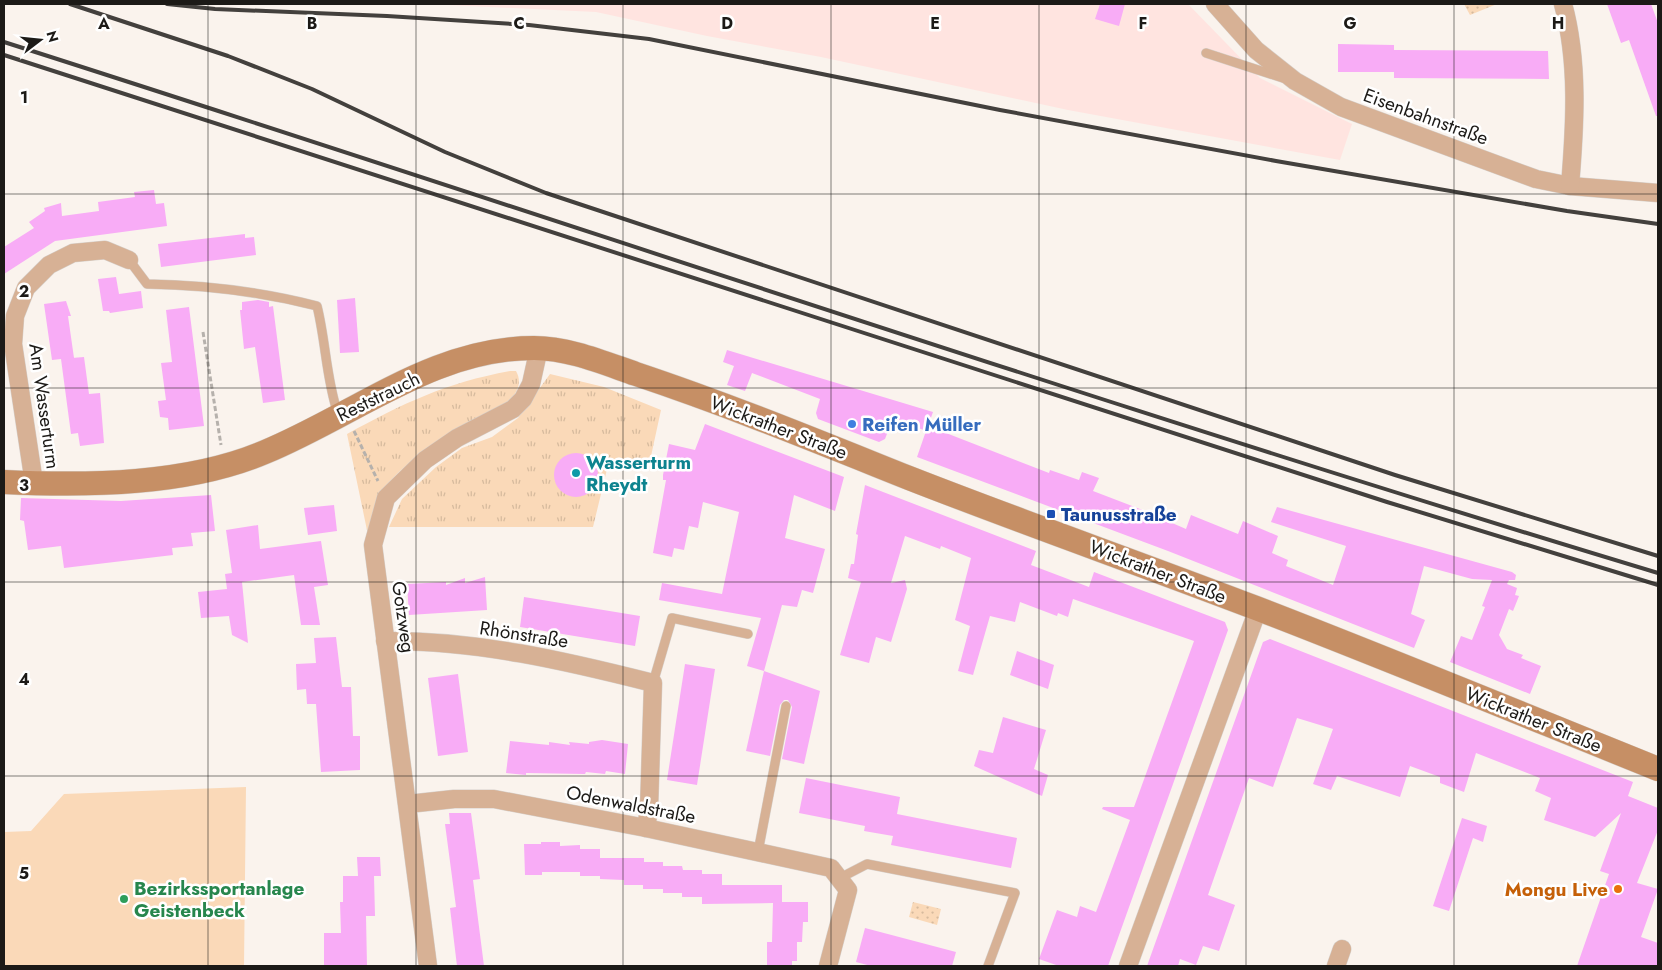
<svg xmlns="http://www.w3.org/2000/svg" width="1662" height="970" font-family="Jost,sans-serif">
<defs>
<pattern id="grass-tufts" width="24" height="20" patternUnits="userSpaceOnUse" patternTransform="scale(1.25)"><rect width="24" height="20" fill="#fad9b8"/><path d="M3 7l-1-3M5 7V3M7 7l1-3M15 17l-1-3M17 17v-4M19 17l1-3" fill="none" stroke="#d6ba9d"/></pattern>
<pattern id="park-dots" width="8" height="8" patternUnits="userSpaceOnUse" patternTransform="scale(1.25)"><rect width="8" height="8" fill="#fad9b8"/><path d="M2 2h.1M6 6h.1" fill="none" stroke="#d6ba9d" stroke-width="1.8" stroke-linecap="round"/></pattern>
</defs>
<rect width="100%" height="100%" fill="#faf3ed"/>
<polygon fill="#ffe4e0" points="428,4 1188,4 1260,78 1352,124 1340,160 1068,110 821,57 707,36 596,12"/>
<g fill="url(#grass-tufts)">
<path d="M510,371H516C535,405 457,429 436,442C426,447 416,456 409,463C400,471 388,482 383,491C376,504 373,521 368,535L347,434C404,403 445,383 510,371Z"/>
<polygon points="550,374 604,387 661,410 648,470 609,461 593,527 389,527 402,499 436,467 462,448 492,437 518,418"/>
</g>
<g fill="url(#park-dots)">
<polygon points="1464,4 1497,4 1470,15"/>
<polygon points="913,902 941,909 937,925 909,917"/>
</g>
<polygon fill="#fad9b8" points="246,787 244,966 4,966 4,832 31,831 64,794"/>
<g fill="#f8acf6">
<polygon points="1100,4 1125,4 1119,26 1095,19"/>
<polygon points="1607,4 1651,4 1658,23 1658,116 1656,116 1629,40 1621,43"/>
<polygon points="1338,44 1394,45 1394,50 1548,51 1549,79 1394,78 1394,72 1338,72"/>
<polygon points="154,190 156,204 164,203 167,226 55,241 4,274 4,247 34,228 29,222 45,211 44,208 61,203 62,216 99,211 98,202 135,197 134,192"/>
<polygon points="245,234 245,238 254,237 256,255 161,267 158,244"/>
<polygon points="116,277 119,294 141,291 143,308 110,313 109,311 103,311 98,279"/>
<polygon points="355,298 359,352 340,353 337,300"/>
<polygon points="258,300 269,302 269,307 273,306 285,400 263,403 255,347 244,349 240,310 242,310 242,302"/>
<polygon points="66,301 71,316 68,316 74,358 72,358 84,357 89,394 100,393 104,443 80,446 78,433 71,434 61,359 52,360 44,304"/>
<polygon points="189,307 204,426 169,430 168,418 160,417 158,401 166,400 161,363 172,362 166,310"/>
<polygon points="727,350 933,412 928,426 1049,473 1050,470 1079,480 1082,472 1099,478 1093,491 1140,509 1186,529 1191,515 1238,534 1243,521 1278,536 1272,553 1288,560 1286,566 1333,585 1346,546 1271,522 1277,507 1512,572 1516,575 1515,580 1509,580 1507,584 1517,588 1515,595 1519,596 1513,611 1509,609 1499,635 1507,649 1523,655 1521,658 1541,666 1530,694 1450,662 1461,636 1472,640 1485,607 1482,606 1492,580 1472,579 1424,566 1411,614 1425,620 1414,648 1168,551 917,457 926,431 893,418 885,439 879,442 818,419 816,413 820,399 752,373 745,391 727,385 734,366 723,362"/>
<polygon points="705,424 844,477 835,511 794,495 785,538 825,549 813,593 802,590 797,607 782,605 764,671 747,666 761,618 659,600 662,583 722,594 739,512 703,502 698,528 689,526 684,550 674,548 672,557 653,553 666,480 663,480 663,475 669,444 695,450"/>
<circle cx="576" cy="475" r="22"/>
<polygon points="865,485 1036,551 1031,565 1089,587 1094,572 1225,622 1228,630 1108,966 1059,966 1039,959 1057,910 1077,917 1080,906 1096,912 1130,820 1102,809 1103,807 1134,807 1194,641 1073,599 1068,617 1058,613 1057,616 1020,602 1015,622 990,616 973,675 958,671 970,626 955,620 971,558 941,546 940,549 905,536 891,583 905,580 907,589 891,642 876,637 869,663 840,655 861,582 848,578 851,564 854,564 858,535 856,534"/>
<polygon points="211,495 215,531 191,533 193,546 172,548 173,555 64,568 61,546 28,550 24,521 20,520 21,498 121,501"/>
<polygon points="334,505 337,531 308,535 304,508"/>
<polygon points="258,525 260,549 321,541 328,585 314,587 320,625 301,625 294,575 242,582 248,643 232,635 229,616 201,618 198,592 227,589 225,574 232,573 226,530"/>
<polygon points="485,577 487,610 409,615 407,584 446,582 446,585 465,578 465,583"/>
<polygon points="524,597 640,616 635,646 520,627"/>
<polygon points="336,637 342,687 351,687 353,736 360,736 360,770 321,772 316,704 307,704 306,689 297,690 296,664 316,663 314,638"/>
<polygon points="1270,639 1633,782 1628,796 1658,808 1658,830 1637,883 1658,889 1641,937 1658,943 1658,966 1577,966 1609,874 1600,871 1621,813 1595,837 1544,820 1551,798 1535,791 1540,778 1476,753 1464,792 1440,783 1440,777 1410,766 1400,797 1337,776 1331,790 1313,784 1333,729 1297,718 1273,787 1249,778 1208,895 1235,905 1219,951 1203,946 1196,965 1180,959 1178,966 1147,966 1263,642"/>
<polygon points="1017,651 1054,665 1048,689 1010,675"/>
<polygon points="685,664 715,669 697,785 667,780"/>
<polygon points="764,671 820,691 804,764 782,759 792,707 788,700 784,700 780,705 770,756 746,751"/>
<polygon points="458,674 468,752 438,756 428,678"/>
<polygon points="1003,717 1046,730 1034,769 1048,775 1042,796 974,766 979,750 993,753"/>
<polygon points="602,740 628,744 625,774 606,771 605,774 586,772 585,774 526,773 526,775 506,773 510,741 549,745 549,742 570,745 569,742 589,744 589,742"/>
<polygon points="806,778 900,797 897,814 1017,838 1011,868 891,845 893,836 864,831 865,826 799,813"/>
<polygon points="449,813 471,813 480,879 473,880 484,966 457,966 450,908 456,907 445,824 450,824"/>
<polygon points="1462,818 1487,826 1483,842 1473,838 1449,911 1433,906"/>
<polygon points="541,842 560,842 560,846 580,845 580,849 600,849 600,858 644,858 644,862 663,862 663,866 682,866 683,870 702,870 702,874 722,874 722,885 782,885 782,902 808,902 808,922 803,922 802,942 797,942 797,961 792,961 792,966 767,966 767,942 772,942 773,903 702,904 702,897 682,897 682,893 663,893 663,889 643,889 643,885 624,885 624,880 600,879 600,876 580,876 580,872 542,872 542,875 525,875 524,844 541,844"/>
<polygon points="357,857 380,857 381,876 374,876 375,916 366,916 367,966 324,966 324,933 341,933 340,902 343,902 343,876 358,876"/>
<polygon points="865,928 956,952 952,966 871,966 856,962"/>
</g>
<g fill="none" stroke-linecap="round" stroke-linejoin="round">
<defs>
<g id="lane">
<polyline points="1206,53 1283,78"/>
<path d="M129,260L147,284C206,285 259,291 317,306C326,342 326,379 338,414"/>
<polyline points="653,683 672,618 748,634"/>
<polyline points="758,852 786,706"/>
<polyline points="840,878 867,864 1015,893 988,966"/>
</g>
<g id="street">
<polyline points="1215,4 1256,50 1295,81 1341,107 1536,179 1570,186 1658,193"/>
<path d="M1563,4C1579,62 1575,126 1570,186"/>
<polyline points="34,483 13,344 15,316 26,288 49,265 73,253 105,250 129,260"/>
<path d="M385,641C476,640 566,661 653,683L649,809L646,828"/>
<polyline points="408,804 454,799 494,799 646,828 831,868 848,890 828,966"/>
<polyline points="428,966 373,545 386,498 425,460 457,438 513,409 523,399 531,384 539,348"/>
<polyline points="1128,966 1258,609"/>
<polyline points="1336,966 1342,949"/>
</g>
<path id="secondary" d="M4,482C87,486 188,485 265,452C355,415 433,348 534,348C569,348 604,363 636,374C729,405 819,442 909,478C1024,523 1141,564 1256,608C1391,660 1524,715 1658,769"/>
</defs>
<use href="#lane" stroke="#d6d0cb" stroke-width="10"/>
<use href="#street" stroke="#d6d0cb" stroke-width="19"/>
<use href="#secondary" stroke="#d6d0cb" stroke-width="25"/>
<g stroke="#b6b1ac" stroke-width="3" stroke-dasharray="5 2.5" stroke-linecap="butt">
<polyline points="203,332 221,445"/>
<polyline points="354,431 378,481"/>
</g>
<use href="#lane" stroke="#d7b195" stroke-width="9"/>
<use href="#street" stroke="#d7b195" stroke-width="18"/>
<use href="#secondary" stroke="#c68f65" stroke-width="24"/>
<g stroke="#43403d" stroke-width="4">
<polyline points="70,4 228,56 312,89 445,152 546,193 1395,475 1658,556"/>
<polyline points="167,4 215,9 387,16 529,25 649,39 1000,110 1276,161 1567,211 1658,224"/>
<path d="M4,42C556,218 1104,406 1658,573"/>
<polyline points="4,55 1387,502 1658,585"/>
</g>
</g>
<path fill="none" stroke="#1c1a17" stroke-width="1" stroke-opacity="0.55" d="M208,4V966M416,4V966M623,4V966M831,4V966M1039,4V966M1246,4V966M1454,4V966M4,194H1658M4,388H1658M4,582H1658M4,776H1658"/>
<circle fill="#3f7fe0" stroke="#fff" stroke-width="2" cx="852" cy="424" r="5"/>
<circle fill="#0f9aa8" stroke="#fff" stroke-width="2" cx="576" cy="473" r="5"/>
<rect fill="#1a4fb4" stroke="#fff" stroke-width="2" x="1046" y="509" width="10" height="10" rx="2.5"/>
<circle fill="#e8710a" stroke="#fff" stroke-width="2" cx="1618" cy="889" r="5"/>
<circle fill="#2e9e5b" stroke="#fff" stroke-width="2" cx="124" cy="899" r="5"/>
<g text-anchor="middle" stroke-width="5" stroke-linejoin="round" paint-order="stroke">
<g font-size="19" fill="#1c1a17" stroke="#fff">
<text transform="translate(1426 116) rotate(20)" y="7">Eisenbahnstraße</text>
<text transform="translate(378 396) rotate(-26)" y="7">Reststrauch</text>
<text transform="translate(45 406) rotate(82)" y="7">Am Wasserturm</text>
<text transform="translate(779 427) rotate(21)" y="7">Wickrather Straße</text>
<text transform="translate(1158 571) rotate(21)" y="7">Wickrather Straße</text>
<text transform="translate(404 617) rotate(82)" y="7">Gotzweg</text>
<text transform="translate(524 634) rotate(9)" y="7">Rhönstraße</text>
<text transform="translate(1534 719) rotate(22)" y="7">Wickrather Straße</text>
<text transform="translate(631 804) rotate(11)" y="7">Odenwaldstraße</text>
</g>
<g font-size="19" font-weight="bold" fill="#366cbe" stroke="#fff" text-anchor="start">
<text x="862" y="431">Reifen Müller</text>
</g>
<g font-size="19" font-weight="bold" fill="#0d838f" stroke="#fff" text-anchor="start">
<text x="586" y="469">Wasserturm<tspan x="586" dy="22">Rheydt</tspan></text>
</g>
<g font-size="19" font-weight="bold" fill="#164399" stroke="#fff" text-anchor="start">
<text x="1061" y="521">Taunusstraße</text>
</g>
<g font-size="19" font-weight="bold" fill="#27864d" stroke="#fff" text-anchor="start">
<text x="134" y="895">Bezirkssportanlage<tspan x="134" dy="22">Geistenbeck</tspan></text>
</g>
<g font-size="19" font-weight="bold" fill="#c56008" stroke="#fff" text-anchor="end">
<text x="1608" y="896">Mongu Live</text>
</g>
</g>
<g font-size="16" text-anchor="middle" font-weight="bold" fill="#1c1a17" stroke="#fff" stroke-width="5" stroke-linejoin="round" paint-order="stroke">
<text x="104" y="29">A</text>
<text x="312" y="29">B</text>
<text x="519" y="29">C</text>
<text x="727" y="29">D</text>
<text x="935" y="29">E</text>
<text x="1143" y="29">F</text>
<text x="1350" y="29">G</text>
<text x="1558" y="29">H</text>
<text x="24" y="103">1</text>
<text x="24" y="297">2</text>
<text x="24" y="491">3</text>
<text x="24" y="685">4</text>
<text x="24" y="879">5</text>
</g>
<rect width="1662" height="970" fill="none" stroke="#1c1a17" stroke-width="10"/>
<g transform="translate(40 40) rotate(74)" stroke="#ffffff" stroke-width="4" paint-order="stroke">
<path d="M0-4L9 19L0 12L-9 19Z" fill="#1c1a17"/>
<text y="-8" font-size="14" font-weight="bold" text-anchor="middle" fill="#1c1a17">N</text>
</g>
</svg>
